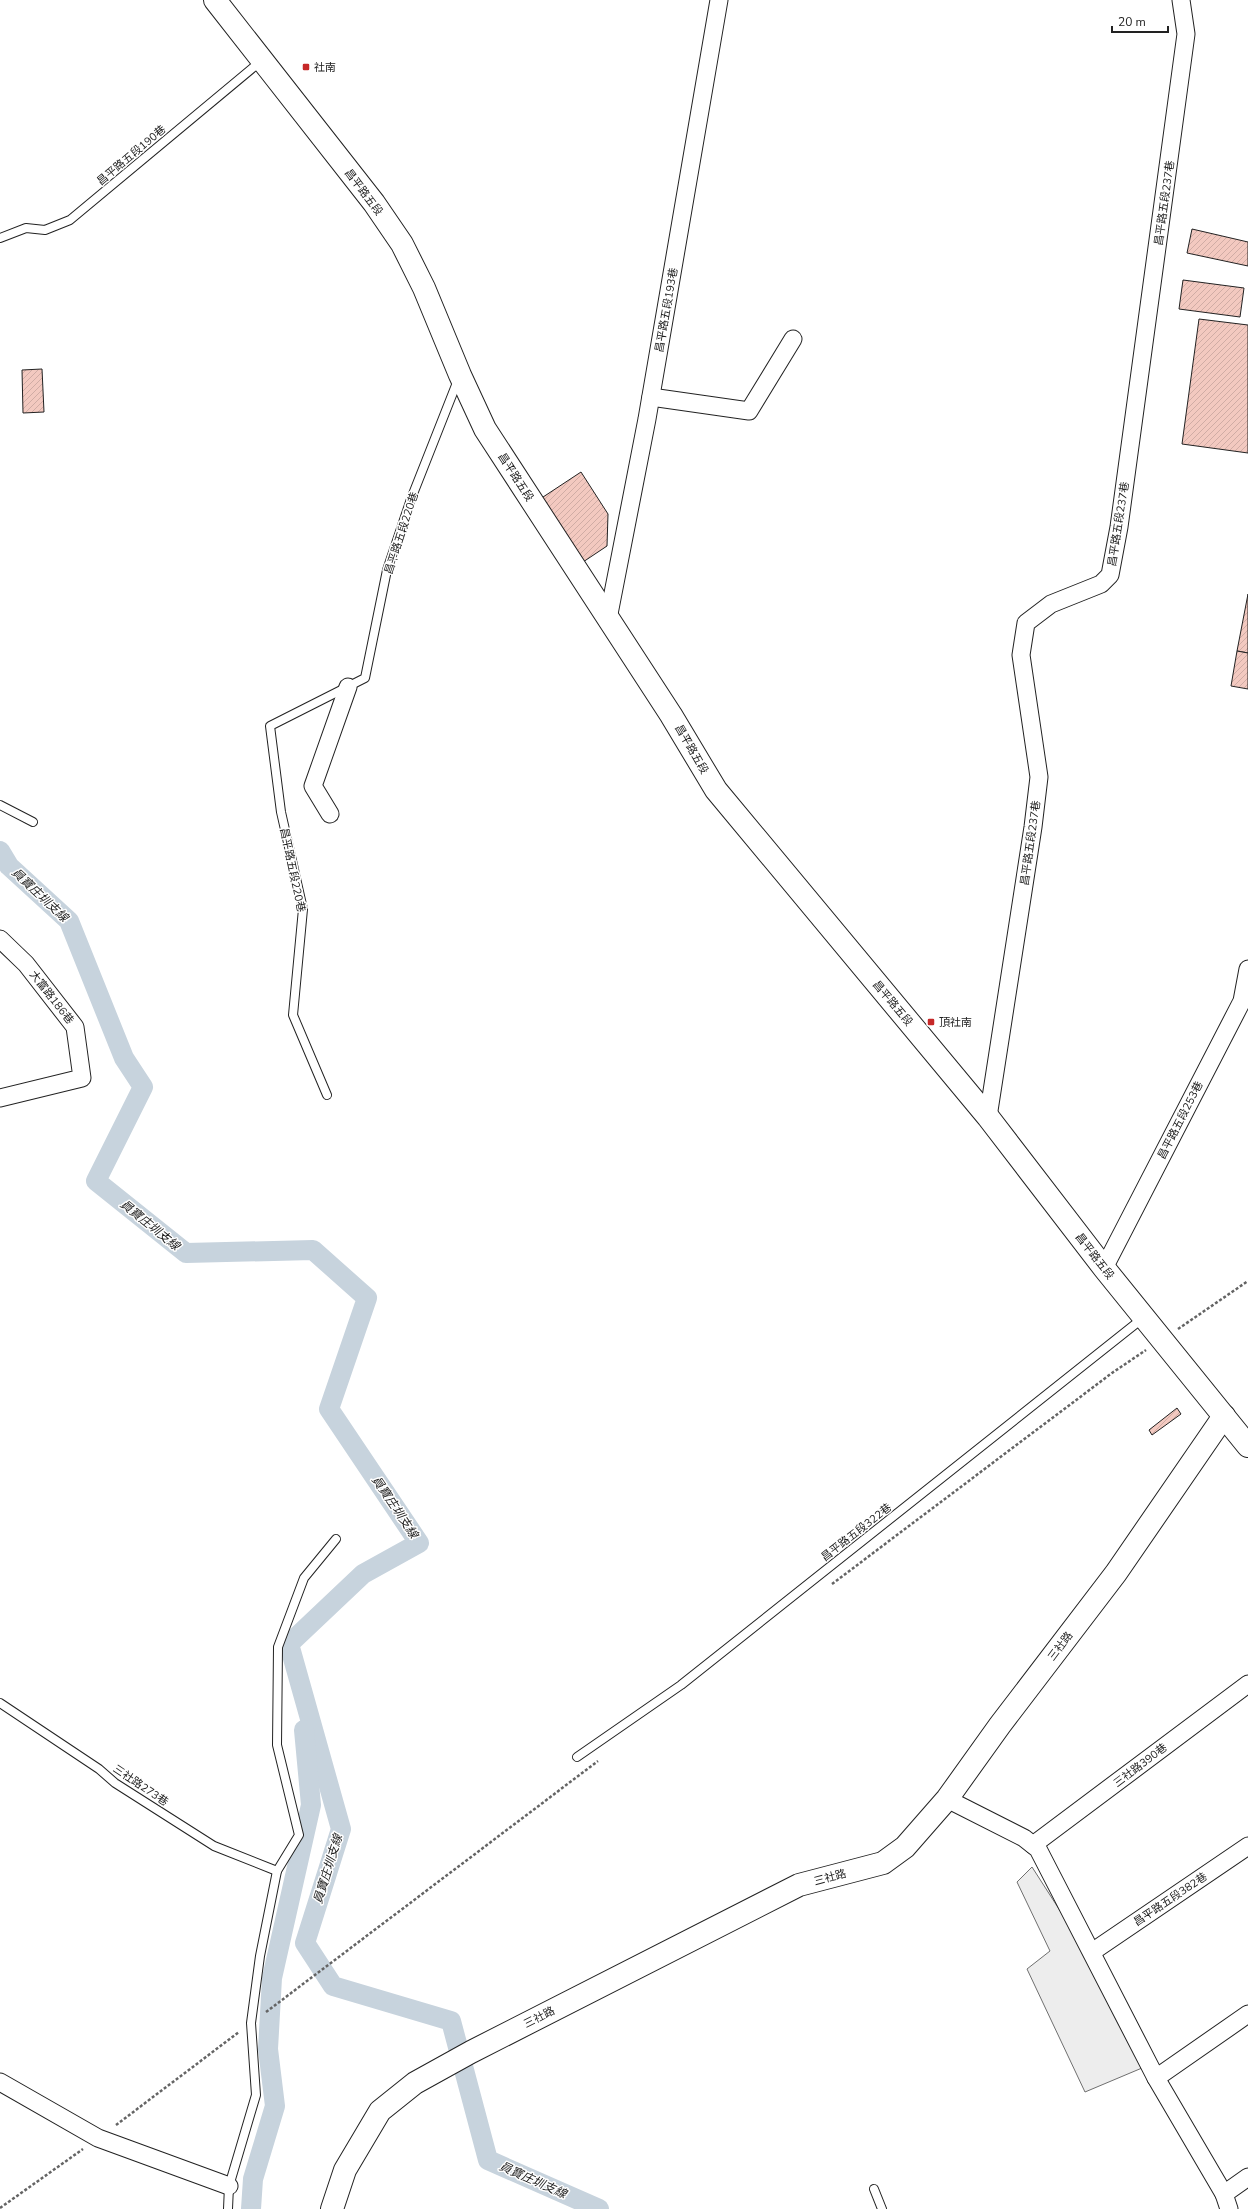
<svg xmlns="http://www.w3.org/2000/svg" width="1248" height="2209" font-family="'Nunito Sans','Noto Sans TC',sans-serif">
<defs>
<pattern id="building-hatch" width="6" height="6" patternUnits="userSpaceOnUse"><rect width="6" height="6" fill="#f3c9c0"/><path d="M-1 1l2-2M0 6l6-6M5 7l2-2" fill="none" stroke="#d0aca5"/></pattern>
</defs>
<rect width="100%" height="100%" fill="#fff"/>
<polygon fill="#ededed" stroke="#6f6f6f" points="1032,1867 1084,1948 1142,2068 1085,2092 1027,1969 1050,1951 1017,1882"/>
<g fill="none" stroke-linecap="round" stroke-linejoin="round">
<g stroke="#c7d3dd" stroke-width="20">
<polyline points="0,851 9,866 69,921 124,1058 143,1087 96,1181 186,1253 313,1250 367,1298 329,1409 419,1543 363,1574 289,1644 341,1829 305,1943 333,1986 451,2021 488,2160 599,2209"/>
<polyline points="251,2209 253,2179 275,2106 268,2049 272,1978 311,1805 304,1730"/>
</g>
</g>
<g fill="url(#building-hatch)" stroke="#222">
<polygon points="1192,229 1248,242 1248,266 1187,253"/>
<polygon points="1183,280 1244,288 1240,317 1179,309"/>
<polygon points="1199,319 1248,325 1248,453 1182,444"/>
<polygon points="42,369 44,412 23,413 22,370"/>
<polygon points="581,472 608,514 607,546 577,566 537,501"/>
<polygon points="1248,594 1248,653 1237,651"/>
<polygon points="1237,651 1248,653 1248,689 1231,686"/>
<polygon points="1177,1408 1181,1414 1152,1435 1149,1430"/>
</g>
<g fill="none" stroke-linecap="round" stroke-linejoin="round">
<defs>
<g id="lane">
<polyline points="0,238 26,228 45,230 70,220 261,61"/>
<polyline points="0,805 33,822"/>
<polyline points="327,1095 293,1015 303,909 281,812 270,726 365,678 387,570 411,499 458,380"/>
<polyline points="0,1703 99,1769 115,1783 214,1846 277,1871"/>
<polyline points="577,1757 681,1685 1143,1318"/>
<polyline points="874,2189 882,2209"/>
<polyline points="228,2209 229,2186 256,2095 251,2023 260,1956 277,1871 299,1835 277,1745 278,1647 304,1578 336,1539"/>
</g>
<g id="street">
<polyline points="651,397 749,411 793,339"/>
<polyline points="608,619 647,419 719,0"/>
<polyline points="330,814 313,786 348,687"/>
<polyline points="0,939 26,964 75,1027 82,1078 0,1098"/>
<polyline points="988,1117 1033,827 1039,777 1021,655 1026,623 1051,604 1101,584 1110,575 1119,527 1186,34 1181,0"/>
<polyline points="1104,1268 1242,1001 1248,969"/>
<polyline points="947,1799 1024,1838 1038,1849 1156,2078 1224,2194"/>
<polyline points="1033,1845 1248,1684"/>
<polyline points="1092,1952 1248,1846"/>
<polyline points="1156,2078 1248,2014"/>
<polyline points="0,2082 98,2138 229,2186"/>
<polyline points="1229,2209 1224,2194 1248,2177"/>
</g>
<g id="secondary">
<polyline points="215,0 374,203 402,244 424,288 460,375 485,429 671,715 716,790 988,1117 1104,1268 1248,1446"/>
<polyline points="332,2209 345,2170 380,2111 415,2083 471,2052 799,1885 883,1863 905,1847 947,1799 1000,1725 1116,1573 1224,1416"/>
</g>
</defs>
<use href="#lane" stroke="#222" stroke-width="10"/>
<use href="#street" stroke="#222" stroke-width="19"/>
<use href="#secondary" stroke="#222" stroke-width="24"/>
<g stroke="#646464" stroke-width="2.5" stroke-dasharray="3 2" stroke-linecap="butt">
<polyline points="1178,1329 1248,1281"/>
<polyline points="832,1584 1112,1373 1146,1350"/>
<polyline points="266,2012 598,1761"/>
<polyline points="116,2125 239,2032"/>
<polyline points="0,2208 83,2149"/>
</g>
<use href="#lane" stroke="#fff" stroke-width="8"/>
<use href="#street" stroke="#fff" stroke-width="17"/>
<use href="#secondary" stroke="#fff" stroke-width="22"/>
</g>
<g fill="#c62828" stroke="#fff" stroke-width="1.5">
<rect x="302" y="63" width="8" height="8" rx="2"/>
<rect x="927" y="1018" width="8" height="8" rx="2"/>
</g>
<g text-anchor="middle" stroke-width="3" stroke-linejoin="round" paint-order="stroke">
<g font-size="11" fill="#222" stroke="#fff" text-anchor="start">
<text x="314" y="71">社南</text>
<text x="939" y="1026">頂社南</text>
</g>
<g font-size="11" fill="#222" stroke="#fff">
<text transform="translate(131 155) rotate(-40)" y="4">昌平路五段190巷</text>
<text transform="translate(364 192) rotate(53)" y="4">昌平路五段</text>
<text transform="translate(1164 203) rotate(-82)" y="4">昌平路五段237巷</text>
<text transform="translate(666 310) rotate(-80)" y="4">昌平路五段193巷</text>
<text transform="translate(516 477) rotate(57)" y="4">昌平路五段</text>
<text transform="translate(1118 524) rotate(-81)" y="4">昌平路五段237巷</text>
<text transform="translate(401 533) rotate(-72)" y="4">昌平路五段220巷</text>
<text transform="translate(692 749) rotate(60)" y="4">昌平路五段</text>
<text transform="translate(1030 843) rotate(-82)" y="4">昌平路五段237巷</text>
<text transform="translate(293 870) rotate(78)" y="4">昌平路五段220巷</text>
<text transform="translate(52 997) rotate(52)" y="4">大富路186巷</text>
<text transform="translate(893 1003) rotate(50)" y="4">昌平路五段</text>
<text transform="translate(1180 1120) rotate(-63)" y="4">昌平路五段253巷</text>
<text transform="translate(1095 1256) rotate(52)" y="4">昌平路五段</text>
<text transform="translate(856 1532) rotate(-38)" y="4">昌平路五段322巷</text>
<text transform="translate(1060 1646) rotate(-53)" y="4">三社路</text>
<text transform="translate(1140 1765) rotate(-37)" y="4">三社路390巷</text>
<text transform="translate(141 1785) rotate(34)" y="4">三社路273巷</text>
<text transform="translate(830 1877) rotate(-15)" y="4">三社路</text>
<text transform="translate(1170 1899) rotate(-34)" y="4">昌平路五段382巷</text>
<text transform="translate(539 2017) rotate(-27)" y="4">三社路</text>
</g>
<g font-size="12" font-style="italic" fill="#222" stroke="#fff">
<text transform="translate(40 895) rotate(43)" y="4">員寶庄圳支線</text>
<text transform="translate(150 1225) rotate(39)" y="4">員寶庄圳支線</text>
<text transform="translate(395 1507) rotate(56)" y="4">員寶庄圳支線</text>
<text transform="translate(328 1869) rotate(-73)" y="4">員寶庄圳支線</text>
<text transform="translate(533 2180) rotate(24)" y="4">員寶庄圳支線</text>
</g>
</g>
<path d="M1112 26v6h56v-6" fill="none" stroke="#222222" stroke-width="2"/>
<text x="1118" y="26" font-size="12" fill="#222222" stroke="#ffffff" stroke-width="3" paint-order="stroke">20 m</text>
</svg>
